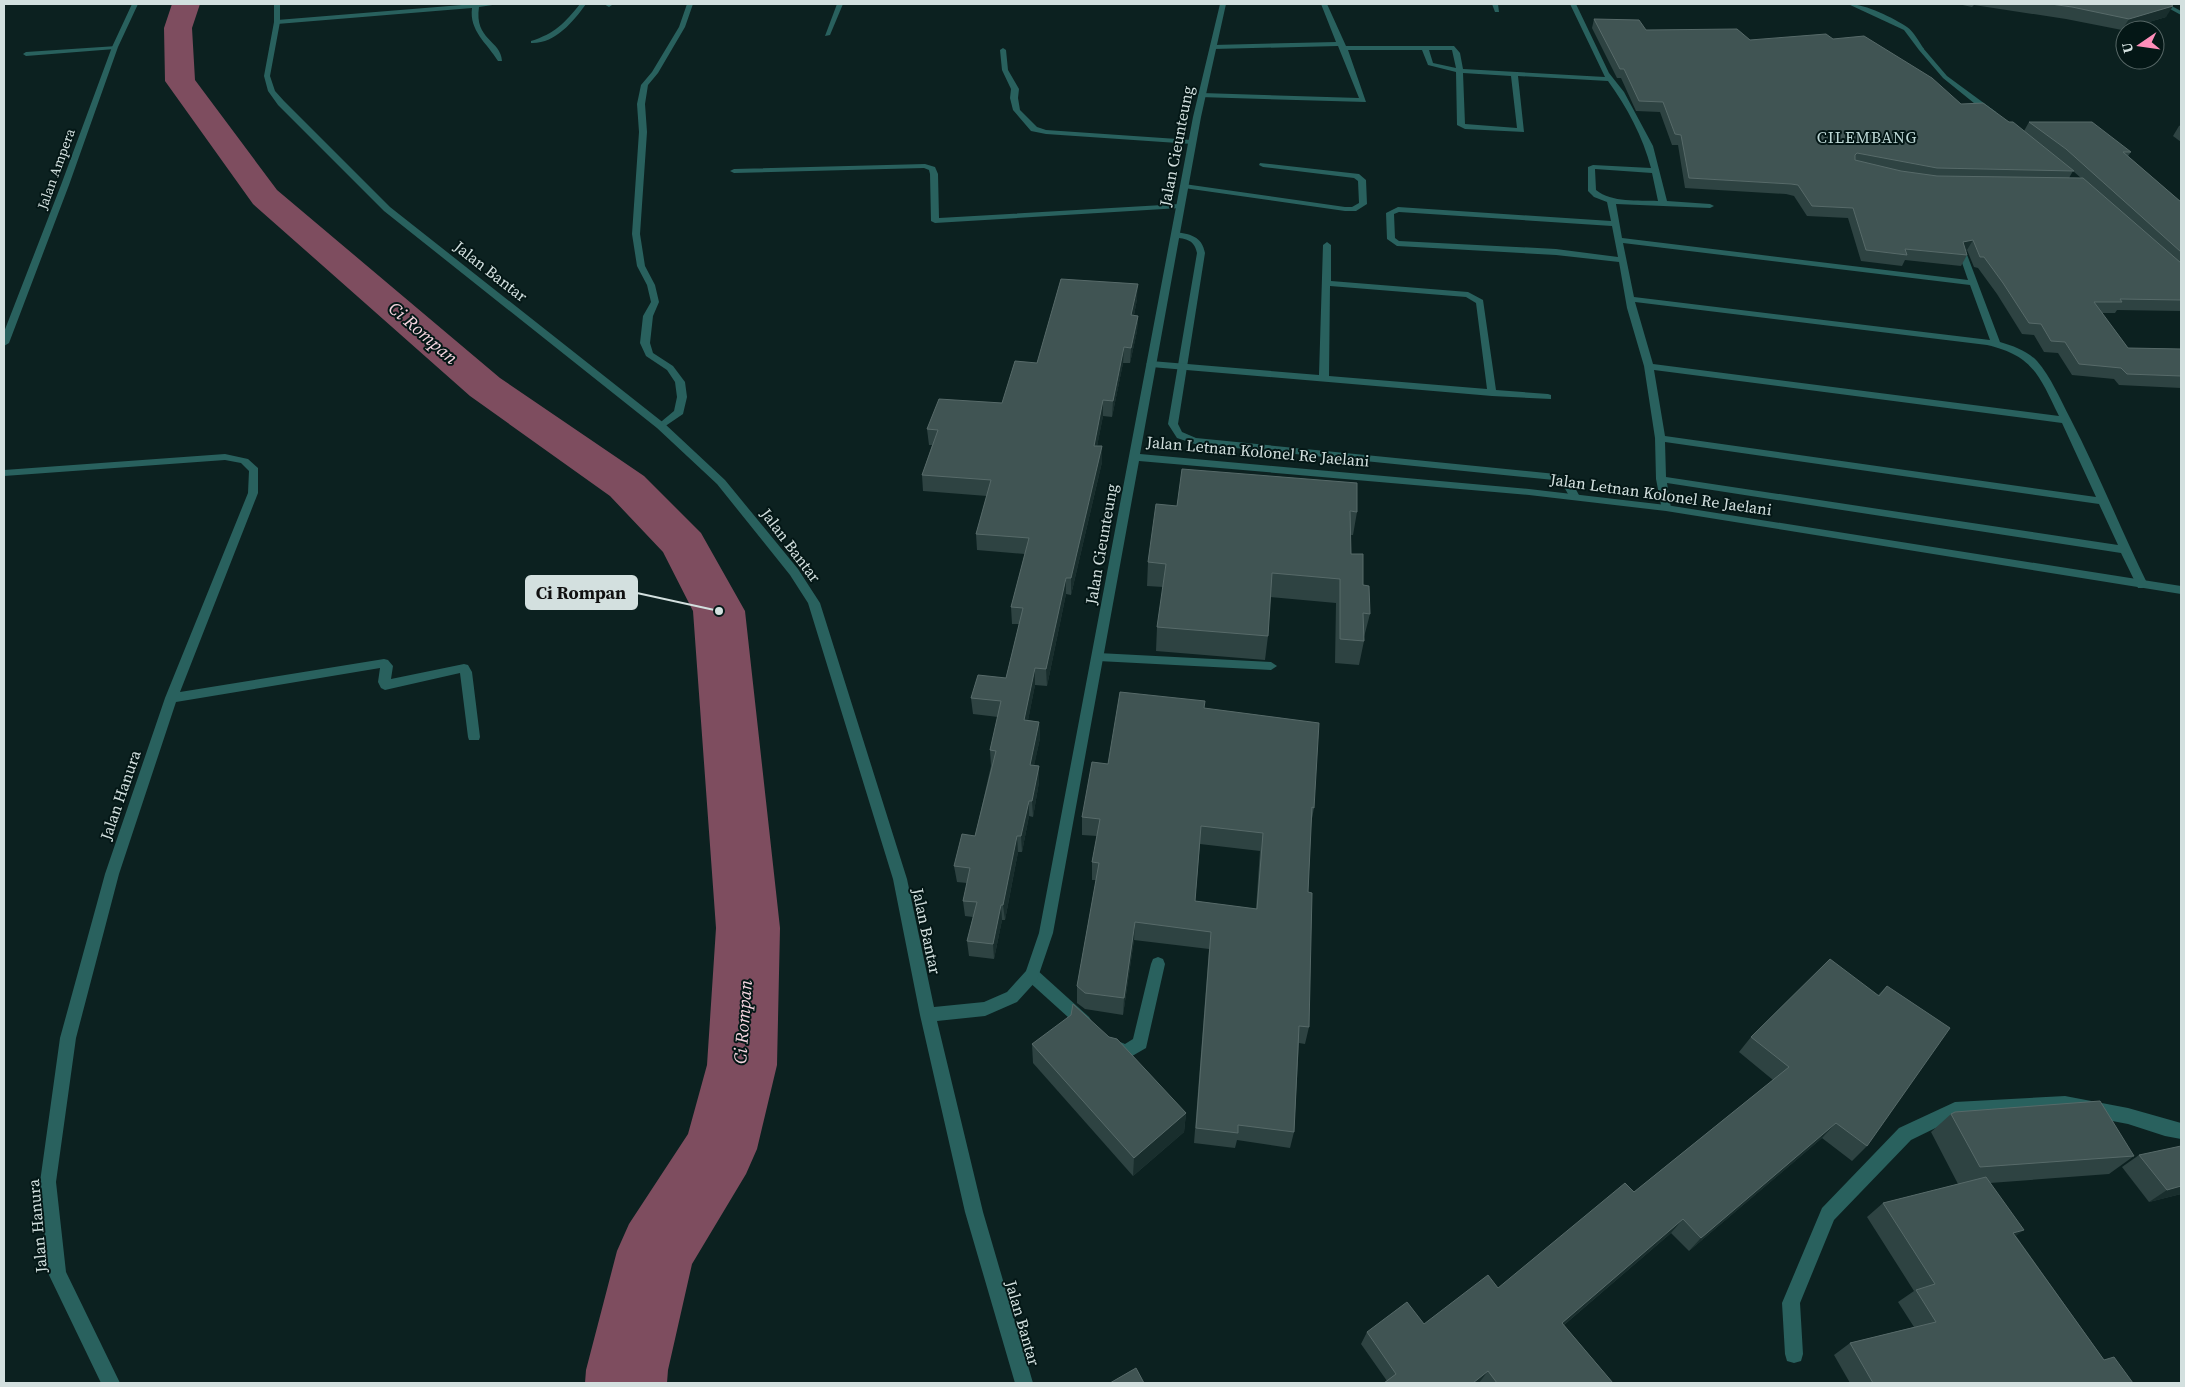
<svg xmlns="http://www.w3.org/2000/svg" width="2185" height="1387" font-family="'Source Serif 4',serif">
<rect width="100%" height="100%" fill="#0c2120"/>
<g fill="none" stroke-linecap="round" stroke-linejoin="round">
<polygon fill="#7e4d5f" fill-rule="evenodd" points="172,4 200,4 192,28 195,80 277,190 500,378 644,476 701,533 745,611 780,928 777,1065 757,1149 746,1174 692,1264 668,1370 667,1383 585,1383 586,1370 617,1251 629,1224 688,1134 707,1065 716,928 693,611 663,552 610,496 470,396 253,204 165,81 164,28"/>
<g fill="#29615e" fill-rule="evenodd">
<polygon points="1492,4 1498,4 1499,12 1495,12"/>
<polygon points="1260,163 1359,174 1366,180 1367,204 1356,211 1345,211 1184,188 1180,186 1184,184 1345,207 1352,207 1359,203 1358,181 1354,178 1263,167 1259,165"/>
<path d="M1175,232C1190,234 1202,236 1205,253L1178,424L1182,432L1196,438L1556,474L1572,482L1580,497L1575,500L1571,499L1564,487L1554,480L1195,444L1177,438L1168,424L1197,253C1194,238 1184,239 1172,237V233Z"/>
<polygon points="1098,653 1271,662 1277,666 1271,670 1098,661 1092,657"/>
<polygon points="1158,957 1163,959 1165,964 1146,1048 1127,1059 1110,1055 1105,1046 1107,1041 1113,1039 1125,1044 1133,1039 1151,964 1153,959"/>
<polygon points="1032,968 1037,970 1089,1017 1092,1022 1089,1027 1084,1029 1079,1027 1027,980 1024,975 1027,970"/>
</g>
<g fill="#29615e" fill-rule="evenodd">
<path d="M474,4H499L479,7C474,40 501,40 502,61H498C487,43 469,31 472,8L277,24L274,22L277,20Z"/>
<path d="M580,4H586C573,22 555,44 531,43V41C554,34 565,23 580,4Z"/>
<polygon points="604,4 611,4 612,5 609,7"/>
<polygon points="687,4 693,4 685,27 658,73 648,85 645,104 647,132 640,234 645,266 655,285 659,302 653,316 650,343 653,353 673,366 685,382 687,397 683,414 661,429 656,426 674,411 677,397 675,382 667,370 646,356 640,343 643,316 651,302 647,285 637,266 632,234 639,132 637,104 641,85 652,72 679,27"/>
<polygon points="837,4 843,4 830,35 825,36"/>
<path d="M1321,4H1327L1346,46H1454L1460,53L1463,69L1605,77L1570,4H1576L1609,73L1624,92L1653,146L1667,201L1710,204L1714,206L1710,208L1616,204L1622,238L1968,280L1959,254L1966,252L2000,342C2014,346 2027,351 2037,361C2051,377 2060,399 2070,418C2098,472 2121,530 2148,585L2146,588H2138L2121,553L1667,483L1671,508L1670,510H1662L1656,479L1655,438L1644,366L1627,308L1619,262L1556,255L1397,246L1387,239L1386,213L1398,207L1611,221L1607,202L1594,197L1588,191V167L1593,165L1651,168C1643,137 1627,107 1608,81L1518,76L1524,132L1465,129L1457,125L1456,72L1428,65L1422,50H1348L1366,102L1199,97L1198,95L1202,93L1359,98L1338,46L1213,49L1210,47L1213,45L1336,42ZM1429,50H1452L1456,68L1433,63ZM1463,73L1511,76L1517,128L1465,124ZM1595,169L1652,173L1658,201C1638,200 1612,203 1596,190ZM1399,212L1612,226L1618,257L1556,249L1399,241L1395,238L1394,214ZM1623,243L1970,285L1990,340L1634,297ZM1635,302L1987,345C2034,356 2039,376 2059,416L1653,364ZM1654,370L2062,423L2096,497L1665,436ZM1665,442L2099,504L2118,545L1666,477Z"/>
<path d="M1848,4C1863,3 1894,18 1907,27C1914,32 1919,42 1924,49L1919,50L1904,30Z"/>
<polygon points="2161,4 2168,4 2181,11 2181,15"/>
<polygon points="117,46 117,48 115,49 26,56 23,54 26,52"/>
<polygon points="1003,48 1006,50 1008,70 1019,89 1018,98 1020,110 1037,127 1046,130 1192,140 1196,142 1192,144 1046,134 1031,131 1013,110 1010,98 1011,89 1002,70 1000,50"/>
<polygon points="925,164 935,167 938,174 939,218 1180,204 1184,206 1180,208 935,223 931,221 930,174 929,170 924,168 734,173 730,171 734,169"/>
<path d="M1327,242L1331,245V281L1468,292L1483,300L1496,390L1548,394L1551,395V399L1492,396L1151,367L1146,364L1151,361L1319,375L1323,245ZM1330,286L1466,297L1476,303L1487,389L1329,376Z"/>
<polygon points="225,454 248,459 258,468 258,493 180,692 384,659 388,660 393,666 391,679 464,664 468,665 472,672 480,737 479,740 469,740 468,737 460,673 385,690 381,688 378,682 380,668 176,702 119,874 76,1038 56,1182 66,1272 120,1383 101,1383 48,1273 40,1182 60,1038 105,874 165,698 248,493 249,471 241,463 225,460 4,476 4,470"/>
<polygon points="2065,1096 2128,1108 2181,1123 2181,1139 2165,1136 2128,1124 2065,1112 1956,1118 1911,1140 1834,1220 1800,1303 1803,1354 1801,1361 1794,1363 1787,1361 1785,1354 1782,1303 1822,1208 1899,1128 1955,1102"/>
</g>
<g fill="#29615e" fill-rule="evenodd">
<polygon points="132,4 138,4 118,47 69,185 9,343 4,346 4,332 61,185 112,47"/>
<polygon points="274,4 280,4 280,22 270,76 275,91 284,101 390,207 665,424 725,480 798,569 820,603 907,879 934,1007 984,1002 1007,992 1026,971 1039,933 1193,117 1220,4 1226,4 1201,117 1140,454 1529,489 1666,505 2181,586 2181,594 1666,511 1529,495 1139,461 1053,933 1037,980 1017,1002 985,1016 937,1021 983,1212 1033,1383 1015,1383 965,1212 920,1015 893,879 808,603 790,575 717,484 657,428 384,211 278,105 268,91 264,76 274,22"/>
<polygon points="1919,48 1923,48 1947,76 1996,112 1996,116 1990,116 1943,78 1919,50"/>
</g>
</g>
<g fill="#2e4342" fill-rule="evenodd">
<polygon points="1958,4 2170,4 2166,17 2122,30 2066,19 1974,5 1972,7"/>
<path d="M1594,19L1646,30L1750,40L1833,39L1961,104L2009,122L2024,131L2029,122L2131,152L2128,156L2181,202V311L2117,310L2115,313H2102L2128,348L2181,349V388L2119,385L2114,379L2072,375L2058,353L2044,352L2034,335L2022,334L1997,294L1978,268L1974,267L1967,250L1966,251L1967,255L1961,266L1905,260L1902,266L1861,261L1848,218L1807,216L1794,196L1786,194L1685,188L1678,145H1672L1660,112L1636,111L1621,78H1617L1592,28ZM2073,171L2081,178H2069Z"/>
<polygon points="2181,125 2181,142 2173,136 2179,126"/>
<polygon points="1137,299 1134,315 1138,316 1137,331 1130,363 1123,363 1112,417 1103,416 1097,446 1102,446 1102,462 1071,595 1066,594 1047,686 1035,685 1028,720 1039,722 1040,738 1034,765 1039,766 1039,782 1033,817 1029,816 1022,852 1018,852 1005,920 1002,920 994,959 969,956 967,941 973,917 965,916 963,901 967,883 957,882 954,866 975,836 991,766 990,750 998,717 973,714 971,698 1006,678 1019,624 1012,624 1011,607 1025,554 977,550 976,534 987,496 923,491 922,475 932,445 929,445 927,429 1002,403 1037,363"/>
<polygon points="1177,506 1357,512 1353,535 1350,535 1351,554 1363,585 1370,614 1364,637 1364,641 1359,665 1335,663 1336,603 1270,597 1268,636 1265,660 1156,651 1157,627 1163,587 1147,586 1148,562"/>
<path d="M1204,708L1314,808L1311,824L1308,892L1309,1027L1305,1044L1299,1043L1294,1132L1290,1148L1237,1140L1235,1148L1194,1143L1209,949L1134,940L1123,1015L1085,1009L1077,1003V986L1096,880H1092V862L1097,836L1082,835V817L1108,764ZM1200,844L1260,851L1256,909L1195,901Z"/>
<polygon points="1887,986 1867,1146 1852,1161 1822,1138 1689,1251 1671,1233 1564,1325 1613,1383 1480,1383 1387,1381 1361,1344 1367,1332 1424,1324 1498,1288 1634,1192 1773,1080 1739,1052 1751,1037 1878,995"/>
<polygon points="1032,1044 1186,1113 1184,1132 1133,1176 1033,1063"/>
<polygon points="1951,1114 2134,1156 2109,1174 1990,1183 2016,1236 2104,1360 2133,1383 1850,1383 1834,1355 1850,1343 1914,1327 1898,1302 1914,1291 1867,1217 1883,1203 1958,1184 1931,1132"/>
<polygon points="2139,1155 2181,1194 2149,1202 2122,1167"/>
</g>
<g fill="#192e2d">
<polygon points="2173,6 2166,17 2122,30 2129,19"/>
<polygon points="1973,240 1967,250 1957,253 1963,242"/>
<polygon points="1138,284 1137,299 1131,331 1131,315"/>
<polygon points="1138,316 1137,331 1130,363 1131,348"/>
<polygon points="1124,347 1123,363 1112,417 1113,401"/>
<polygon points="1103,400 1103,416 1094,462 1094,446"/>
<polygon points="1102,446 1102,462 1071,595 1071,578"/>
<polygon points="1066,578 1066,594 1047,686 1046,669"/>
<polygon points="1035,668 1035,685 1025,736 1024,720"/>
<polygon points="1039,722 1040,738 1031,781 1030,765"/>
<polygon points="1039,766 1039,782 1033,817 1032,801"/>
<polygon points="1029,801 1029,816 1022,852 1021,836"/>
<polygon points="1017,836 1018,852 1005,920 1003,905"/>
<polygon points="1001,905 1002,920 994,959 993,944"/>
<polygon points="1135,922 1134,940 1123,1015 1124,998"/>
<polygon points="1186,1113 1184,1132 1133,1176 1134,1158"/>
<polygon points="1836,1123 1822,1138 1689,1251 1701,1238"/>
<polygon points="2181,1186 2181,1194 2149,1202 2167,1190"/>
<polygon points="1683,1219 1671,1233 1552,1335 1562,1323"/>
<polygon points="2024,1230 2005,1244 2013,1233"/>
<polygon points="1488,1371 1479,1383 1473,1383"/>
</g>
<g fill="#405453" stroke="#576a69" fill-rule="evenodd">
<polygon points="2051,4 2170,4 2173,6 2129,19 2072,7"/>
<polygon points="1594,19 1639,20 1646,30 1737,29 1750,40 1826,34 1833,39 1864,36 1932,78 1961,104 1983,103 2009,122 2013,122 2074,171 1937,168 1857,153 1855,155 1855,160 1901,171 1937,176 2083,178 2181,263 2181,300 2120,299 2122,302 2094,302 2128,348 2181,349 2181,376 2127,374 2121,368 2079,364 2065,342 2051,341 2041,324 2029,323 2003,283 1984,257 1980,257 1973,240 1963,242 1967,255 1905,249 1907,255 1866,250 1853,208 1812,206 1798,185 1791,184 1689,178 1681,135 1675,134 1663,102 1639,101 1624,69 1620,69"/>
<polygon points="2029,122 2092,122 2131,152 2123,152 2181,202 2181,252 2066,149"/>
<polygon points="1061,279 1138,284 1131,315 1138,316 1131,348 1124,347 1113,401 1103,400 1094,446 1102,446 1071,578 1066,578 1046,669 1035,668 1024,720 1039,722 1030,765 1039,766 1032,801 1029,801 1021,836 1017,836 1003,905 1001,905 993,944 967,941 977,902 963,901 970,868 954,866 962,834 975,836 996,751 990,750 1001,701 971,698 978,675 1006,678 1023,608 1011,607 1029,538 976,534 991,480 922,475 938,430 927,429 939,399 1002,403 1015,361 1037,363"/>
<polygon points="1182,469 1357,483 1357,512 1350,511 1351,554 1363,554 1363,585 1369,586 1370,614 1363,613 1364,641 1340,639 1340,579 1272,573 1268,636 1157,627 1166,564 1148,562 1156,504 1177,506"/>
<path d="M1120,692L1205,701L1204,708L1319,723L1314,808L1312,807L1308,892L1312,893L1309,1027L1299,1026L1294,1132L1238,1125V1133L1196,1128L1211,932L1135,922L1124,998L1085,993L1077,986L1099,863L1092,862L1100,819L1082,817L1092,762L1108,764ZM1201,826L1263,833L1257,909L1195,901Z"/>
<polygon points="1830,959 1879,996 1887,986 1950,1028 1867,1146 1836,1123 1701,1238 1683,1219 1562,1323 1613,1383 1497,1383 1488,1371 1473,1383 1384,1383 1396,1374 1367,1332 1407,1302 1424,1324 1488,1275 1498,1288 1625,1183 1634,1192 1789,1067 1751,1037"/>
<polygon points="1073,1004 1109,1037 1117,1039 1186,1113 1134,1158 1032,1044 1071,1015"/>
<polygon points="2100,1101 2134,1156 1980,1167 1951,1114 1955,1112"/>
<polygon points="2181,1146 2181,1186 2167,1190 2139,1155"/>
<polygon points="1986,1177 2024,1230 2013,1233 2104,1360 2114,1357 2133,1383 1873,1383 1850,1343 1936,1322 1916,1290 1935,1284 1883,1203"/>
<polygon points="1136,1368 1144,1383 1110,1383"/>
</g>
<g text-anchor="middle" stroke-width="4" stroke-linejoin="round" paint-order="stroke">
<g font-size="14" fill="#d3e0df" stroke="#041716">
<text transform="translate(56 169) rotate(-70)" y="5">Jalan Ampera</text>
</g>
<g font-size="16" letter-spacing="1" fill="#bfd9d7" stroke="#041716">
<text x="1867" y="143">CILEMBANG</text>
</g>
<g font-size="16" fill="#d3e0df" stroke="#041716">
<text transform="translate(1176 146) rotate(-79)" y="6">Jalan Cieunteung</text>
<text transform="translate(491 271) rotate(38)" y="6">Jalan Bantar</text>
<text transform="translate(1258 451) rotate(5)" y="6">Jalan Letnan Kolonel Re Jaelani</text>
<text transform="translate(1661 494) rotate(8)" y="6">Jalan Letnan Kolonel Re Jaelani</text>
<text transform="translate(1101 544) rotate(-80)" y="6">Jalan Cieunteung</text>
<text transform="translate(791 545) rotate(53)" y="6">Jalan Bantar</text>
<text transform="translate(120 795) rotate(-71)" y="6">Jalan Hanura</text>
<text transform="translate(927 931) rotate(78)" y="6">Jalan Bantar</text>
<text transform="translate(37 1226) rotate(-95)" y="6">Jalan Hanura</text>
<text transform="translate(1023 1323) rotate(74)" y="6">Jalan Bantar</text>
</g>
<g font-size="18" font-style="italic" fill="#f7d6e1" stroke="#041716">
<text transform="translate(423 333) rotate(41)" y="6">Ci Rompan</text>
<text transform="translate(743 1022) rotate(-86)" y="6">Ci Rompan</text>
</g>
</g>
<path fill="none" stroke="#d3e0df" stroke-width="2" d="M719 611L637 593"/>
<circle fill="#d3e0df" stroke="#041716" stroke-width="2" cx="719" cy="611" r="5"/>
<rect fill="#d3e0df" stroke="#d3e0df" stroke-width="2" x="526" y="576" width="111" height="33" rx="5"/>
<g font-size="18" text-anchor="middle" font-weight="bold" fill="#111">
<text x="581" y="599">Ci Rompan</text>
</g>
<rect width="2185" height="1387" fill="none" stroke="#d3e0df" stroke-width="10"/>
<g transform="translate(2140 45) rotate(257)"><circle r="24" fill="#041716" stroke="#576766"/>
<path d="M0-4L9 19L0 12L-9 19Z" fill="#ff8eba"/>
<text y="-8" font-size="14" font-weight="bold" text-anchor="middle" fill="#d3e0df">U</text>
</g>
</svg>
